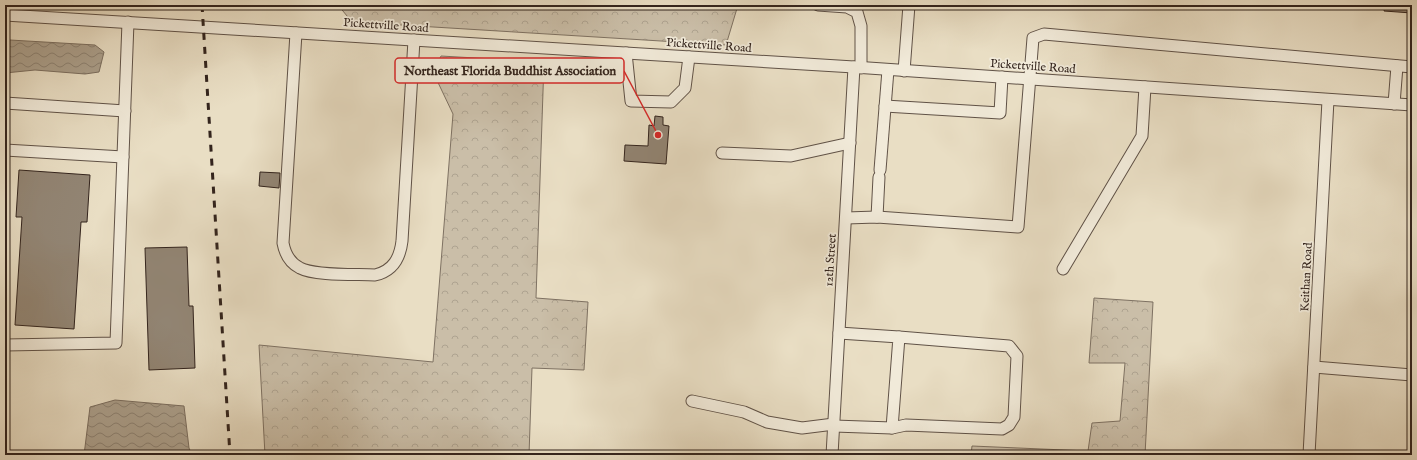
<svg xmlns="http://www.w3.org/2000/svg" width="1417" height="460" font-family="'IM FELL English',serif">
<defs>
<pattern id="forest-crowns" width="20" height="18" patternUnits="userSpaceOnUse"><rect width="20" height="18" fill="#cabea8"/><path d="M2 6a3 3 0 1 1 6 0M12 15a3 3 0 1 1 6 0" fill="none" stroke="#aea390"/></pattern>
<pattern id="water-waves" width="16" height="10" patternUnits="userSpaceOnUse"><rect width="16" height="10" fill="#ab9f8b"/><path d="M0 5q4-4 8 0t8 0" fill="none" stroke="#8c8171"/></pattern>
</defs>
<rect width="100%" height="100%" fill="#e9dec4"/>
<filter id="stains"><feTurbulence type="fractalNoise" baseFrequency=".005" numOctaves="4"/><feColorMatrix values="0 0 0 0 .2 0 0 0 0 .09 0 0 0 0 .02 0 0 0 .5 -.17"/></filter>
<radialGradient id="worn" r=".72"><stop offset=".6" stop-color="#630" stop-opacity="0"/><stop offset="1" stop-color="#630" stop-opacity=".3"/></radialGradient>
<g fill="url(#forest-crowns)" stroke="#7e7162">
<polygon points="338,5 738,5 726,45 352,22"/>
<polygon points="441,56 544,62 536,298 588,302 584,370 532,368 529,455 265,455 259,345 433,362 453,114 433,72"/>
<polygon points="1094,298 1153,302 1145,455 971,455 972,446 1088,451 1092,423 1120,421 1125,363 1089,363"/>
</g>
<g fill="url(#water-waves)" stroke="#7b6e5f">
<polygon points="10,40 95,45 104,52 99,72 85,74 35,70 5,73 5,41"/>
<polygon points="115,400 184,406 189,448 192,455 84,455 90,407"/>
</g>
<g fill="#928574" stroke="#33241d">
<polygon points="1385,5 1412,5 1412,13 1384,11"/>
<polygon points="655,116 663,117 663,125 669,126 666,164 624,161 625,145 648,146 649,125 654,126"/>
<polygon points="19,170 90,175 87,222 81,222 74,329 15,325 22,217 16,217"/>
<polygon points="260,172 280,173 279,188 259,186"/>
<polygon points="187,247 189,306 193,306 195,368 149,370 145,248"/>
</g>
<g fill="none" stroke-linecap="round" stroke-linejoin="round">
<defs>
<g id="minor">
<polyline points="818,5 847,7 857,12 861,26 861,68"/>
<polyline points="5,15 854,67 1412,105"/>
<path d="M296,33L283,243C285,254 290,263 300,268C315,276 357,274 375,275C393,271 400,258 402,241L414,40"/>
<polyline points="626,53 631,101 671,102 685,88 689,57"/>
<polyline points="904,71 909,5"/>
<polyline points="5,103 125,111"/>
<polyline points="1394,104 1397,66"/>
<polyline points="885,106 1000,113 1002,77"/>
<polyline points="5,150 123,157"/>
<polyline points="722,153 791,156 850,143"/>
<polyline points="880,170 888,70"/>
<polyline points="877,217 879,177"/>
<polyline points="846,218 877,217 1018,227 1033,38 1044,34 1412,67"/>
<polyline points="1063,269 1142,136 1145,87"/>
<polyline points="5,345 116,343 128,22"/>
<polyline points="1314,367 1412,375"/>
<polyline points="692,401 744,412 767,422 802,428 834,424"/>
<polyline points="834,426 892,428 899,337 839,333"/>
<polyline points="892,428 906,425 1002,429 1009,425 1014,417 1017,356 1009,346 899,337"/>
<polyline points="832,455 854,67"/>
<polyline points="1309,455 1328,100"/>
</g>
</defs>
<use href="#minor" stroke="#605247" stroke-width="13"/>
<use href="#minor" stroke="#f1ead9" stroke-width="11"/>
<polyline stroke="#33241d" stroke-width="3" stroke-dasharray="7 7" stroke-linecap="butt" points="202,5 230,455"/>
</g>
<g text-anchor="middle" stroke-width="3.5" stroke-linejoin="round" paint-order="stroke">
<g font-size="12" fill="#33241d" stroke="#f1ead9">
<text transform="translate(386 25) rotate(4)" y="4">Pickettville Road</text>
<text transform="translate(709 45) rotate(4)" y="4">Pickettville Road</text>
<text transform="translate(1033 66) rotate(4)" y="4">Pickettville Road</text>
<text transform="translate(830 260) rotate(-86)" y="4">12th Street</text>
<text transform="translate(1306 277) rotate(-87)" y="4">Keithan Road</text>
</g>
</g>
<path fill="none" stroke="#d62828" stroke-width="1.5" d="M658 135L624 71"/>
<circle fill="#d62828" stroke="#f1ead9" stroke-width="1.5" cx="658" cy="135" r="4"/>
<rect fill="#f1ead9" stroke="#d62828" stroke-width="1.5" x="395" y="58" width="229" height="25" rx="4"/>
<g font-size="13" text-anchor="middle" font-weight="bold" fill="#33241d">
<text x="510" y="75">Northeast Florida Buddhist Association</text>
</g>
<rect width="1417" height="460" fill="none" stroke="#e9dec4" stroke-width="20"/>
<rect x="6" y="6" width="1405" height="448" fill="none" stroke="#33241d" stroke-width="2"/>
<rect x="10" y="10" width="1397" height="440" fill="none" stroke="#33241d"/>
<rect width="100%" height="100%" filter="url(#stains)"/>
<rect width="100%" height="100%" fill="url(#worn)"/>
</svg>
